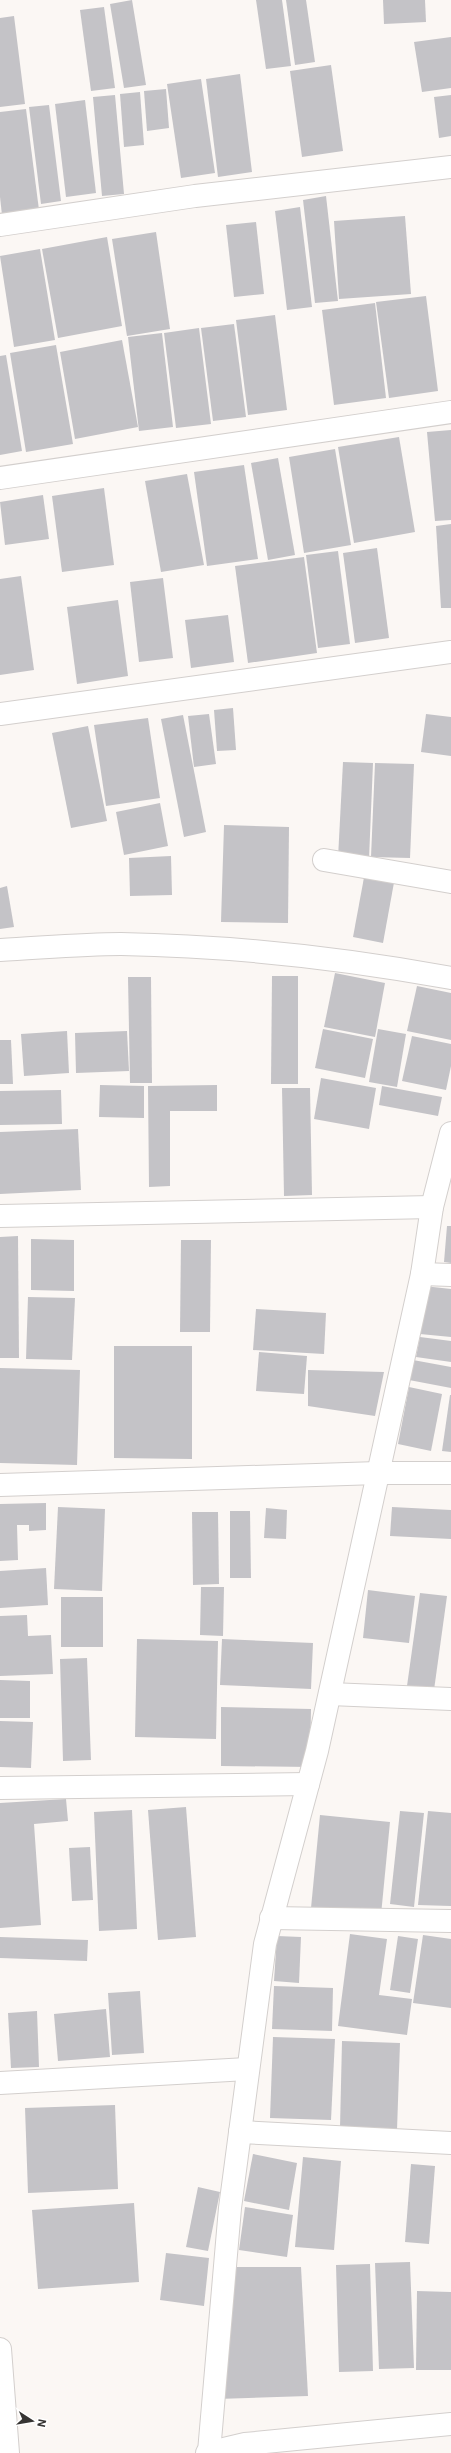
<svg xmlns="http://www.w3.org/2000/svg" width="451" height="2453" font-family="Roboto,sans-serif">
<rect width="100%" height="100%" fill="#fbf7f4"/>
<g fill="#c4c3c7">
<polygon points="132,0 146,85 124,88 110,4"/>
<polygon points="256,0 282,0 291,66 266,69"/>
<polygon points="286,0 306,0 315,62 295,65"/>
<polygon points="383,0 425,0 426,22 384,24"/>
<polygon points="104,7 115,88 91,91 80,10"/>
<polygon points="14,16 25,104 0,107 0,18"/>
<polygon points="451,37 451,88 422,92 414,42"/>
<polygon points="331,65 343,151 302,157 290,71"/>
<polygon points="240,74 252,172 218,177 206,79"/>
<polygon points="201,79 215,173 181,178 167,84"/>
<polygon points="166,89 169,128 147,131 144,91"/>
<polygon points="140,92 144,145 124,147 120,94"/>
<polygon points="115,95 124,194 102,196 93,97"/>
<polygon points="451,95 451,136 439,138 434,97"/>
<polygon points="85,100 96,193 66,197 55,104"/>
<polygon points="49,105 61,201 41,204 29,107"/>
<polygon points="26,109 39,210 2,215 0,197 0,112"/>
<polygon points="326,196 338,301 315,303 303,200"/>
<polygon points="300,207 312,307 287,310 275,211"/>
<polygon points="405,216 411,294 339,299 334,221"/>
<polygon points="256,222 264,294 234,297 226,225"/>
<polygon points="156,232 170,329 127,336 112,239"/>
<polygon points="107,237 122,326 58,338 42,249"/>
<polygon points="40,249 55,340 14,347 0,256"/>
<polygon points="426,296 438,391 389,398 376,302"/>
<polygon points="375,303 386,398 334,405 322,310"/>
<polygon points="275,315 287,410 248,415 236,320"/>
<polygon points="234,324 246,417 213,421 201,328"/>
<polygon points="199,328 211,424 176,428 164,333"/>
<polygon points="162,333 173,427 139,431 128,337"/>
<polygon points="122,340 138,427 75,439 60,352"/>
<polygon points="56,345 73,444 26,452 10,353"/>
<polygon points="6,355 22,451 0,455 0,356"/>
<polygon points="451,430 451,520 435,521 427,432"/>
<polygon points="399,437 415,532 354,543 338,447"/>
<polygon points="335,449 351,545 304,553 289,457"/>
<polygon points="278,458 295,555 268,560 251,463"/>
<polygon points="244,465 258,559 207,566 194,472"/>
<polygon points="187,474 204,565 161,572 145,481"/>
<polygon points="104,488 114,565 62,572 52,496"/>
<polygon points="43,495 49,539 5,545 0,502"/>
<polygon points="451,524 451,608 441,608 436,526"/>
<polygon points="377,548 389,638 355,643 343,553"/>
<polygon points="338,551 350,644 318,648 306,555"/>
<polygon points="304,557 317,653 248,663 235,566"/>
<polygon points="21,576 34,670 0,675 0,579"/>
<polygon points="163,578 173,658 139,662 130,582"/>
<polygon points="118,600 128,676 77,684 67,607"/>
<polygon points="228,615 234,662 191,668 185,620"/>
<polygon points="233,708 236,750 217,751 214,710"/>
<polygon points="209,714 216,764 194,767 188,716"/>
<polygon points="426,714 451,717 451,756 421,752"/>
<polygon points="183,715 206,832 184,837 161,719"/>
<polygon points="148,718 160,798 106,806 94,725"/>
<polygon points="88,726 107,821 71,828 52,733"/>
<polygon points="343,762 373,763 369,859 338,858"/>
<polygon points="375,763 414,764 410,858 371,857"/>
<polygon points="160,803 168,846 124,855 116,812"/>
<polygon points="224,825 289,827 288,923 221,922"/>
<polygon points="171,856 172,895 130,896 129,858"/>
<polygon points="365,872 395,877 383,943 353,937"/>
<polygon points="7,886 14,927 0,929 0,888"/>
<polygon points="335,973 385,983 375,1037 324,1027"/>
<polygon points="272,976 298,976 298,1084 271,1084"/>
<polygon points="128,977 151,977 152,1083 130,1083"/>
<polygon points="417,986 451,993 451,1040 407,1031"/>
<polygon points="323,1029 373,1039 365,1078 315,1068"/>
<polygon points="378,1029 406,1034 397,1087 369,1082"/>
<polygon points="67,1031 69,1073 24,1076 21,1034"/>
<polygon points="127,1031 129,1071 76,1073 75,1033"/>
<polygon points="412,1036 451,1044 451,1066 446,1090 402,1081"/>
<polygon points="0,1040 11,1040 13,1084 0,1084"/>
<polygon points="321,1078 376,1088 369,1129 314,1119"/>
<polygon points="100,1085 144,1086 144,1118 99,1117"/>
<polygon points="217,1085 217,1111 170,1111 170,1186 149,1187 148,1086"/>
<polygon points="382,1086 442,1097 438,1116 379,1105"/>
<polygon points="282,1088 310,1088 312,1195 284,1196"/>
<polygon points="61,1090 62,1124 0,1125 0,1091"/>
<polygon points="78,1129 81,1190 0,1194 0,1132"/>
<polygon points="447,1226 451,1226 451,1263 444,1262"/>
<polygon points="18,1236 19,1358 0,1358 0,1237"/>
<polygon points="31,1239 74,1240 74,1291 31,1290"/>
<polygon points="181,1240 211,1240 210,1332 180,1332"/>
<polygon points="424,1286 451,1289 451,1337 420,1334"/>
<polygon points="28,1297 75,1298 72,1360 26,1359"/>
<polygon points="256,1309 326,1313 324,1354 253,1350"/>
<polygon points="420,1337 451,1341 451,1362 416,1357"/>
<polygon points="114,1346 192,1346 192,1459 114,1458"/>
<polygon points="259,1352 307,1356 304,1394 256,1391"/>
<polygon points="413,1360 451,1367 451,1388 409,1380"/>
<polygon points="0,1368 80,1370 77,1465 0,1463"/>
<polygon points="308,1370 384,1372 375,1416 308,1406"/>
<polygon points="409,1387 442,1394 431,1451 398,1444"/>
<polygon points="450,1395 451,1395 451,1452 442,1451"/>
<polygon points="46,1503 46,1530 29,1531 29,1525 17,1525 18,1560 0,1561 0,1504"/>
<polygon points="58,1507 105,1509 102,1591 54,1589"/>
<polygon points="392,1507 451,1510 451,1539 390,1536"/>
<polygon points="266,1508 287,1510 286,1539 264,1538"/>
<polygon points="230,1511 250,1511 251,1578 230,1578"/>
<polygon points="192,1512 218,1512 219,1584 193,1585"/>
<polygon points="46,1568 48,1605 0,1608 0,1571"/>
<polygon points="201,1587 224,1587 223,1636 200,1635"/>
<polygon points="368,1590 415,1596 409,1643 363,1638"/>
<polygon points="420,1593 447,1596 434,1690 407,1686"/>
<rect x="61" y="1597" width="42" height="50"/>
<polygon points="27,1615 28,1636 51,1635 53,1674 0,1676 0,1616"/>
<polygon points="137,1639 218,1641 216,1739 135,1737"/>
<polygon points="222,1639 313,1643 311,1689 220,1685"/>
<polygon points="87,1658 91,1760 63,1761 60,1659"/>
<polygon points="0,1680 30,1681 30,1718 0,1718"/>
<polygon points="221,1707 311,1709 310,1767 221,1766"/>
<polygon points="0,1721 33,1722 31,1768 0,1767"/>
<polygon points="66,1799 68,1821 34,1824 41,1925 0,1928 0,1803"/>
<polygon points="186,1807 196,1937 158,1940 148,1810"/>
<polygon points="132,1810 137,1929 99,1931 94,1812"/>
<polygon points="400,1811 424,1813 414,1907 390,1904"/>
<polygon points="428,1811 451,1813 451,1906 418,1905"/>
<polygon points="320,1815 390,1822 381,1915 311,1908"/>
<polygon points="90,1847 93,1900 72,1901 69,1848"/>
<polygon points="350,1934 387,1939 379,1995 412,1999 407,2035 338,2026"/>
<polygon points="423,1935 451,1939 451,2008 413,2003"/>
<polygon points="277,1936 301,1937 299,1983 274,1981"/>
<polygon points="398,1936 418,1939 410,1993 390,1990"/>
<polygon points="0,1937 88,1940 87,1961 0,1958"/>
<polygon points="274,1986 333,1988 332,2031 272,2029"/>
<polygon points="140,1991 144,2053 112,2055 108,1993"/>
<polygon points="106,2009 110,2057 58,2061 54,2014"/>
<polygon points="37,2011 39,2067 11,2068 8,2013"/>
<polygon points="273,2037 335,2039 331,2120 270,2118"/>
<polygon points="342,2041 400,2043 397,2130 340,2128"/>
<polygon points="115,2105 118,2189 28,2193 25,2108"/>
<polygon points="253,2154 297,2163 289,2210 244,2201"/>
<polygon points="303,2157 341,2161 334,2250 295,2247"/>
<polygon points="411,2164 435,2166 429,2244 405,2242"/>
<polygon points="198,2187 220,2192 208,2251 186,2247"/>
<polygon points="134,2203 139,2282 38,2289 32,2210"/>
<polygon points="245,2207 293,2215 287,2257 239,2250"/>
<polygon points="166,2253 209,2258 204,2306 160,2300"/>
<polygon points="410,2262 414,2368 379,2369 375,2263"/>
<polygon points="370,2264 373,2371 339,2372 336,2265"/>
<polygon points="232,2267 301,2267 308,2396 217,2399"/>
<polygon points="417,2291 451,2292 451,2370 416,2370"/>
</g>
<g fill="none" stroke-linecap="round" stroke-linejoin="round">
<defs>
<g id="minor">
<polyline points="0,225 195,196 451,167"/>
<polyline points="0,478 451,412"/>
<polyline points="0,714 451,652"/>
<polyline points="324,860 451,882"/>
<path d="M0,950C40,948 81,944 121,944C231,946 342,958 451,978"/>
<polyline points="0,1216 432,1207"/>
<polyline points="422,1274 451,1275"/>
<polyline points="0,1485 378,1473 451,1473"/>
<polyline points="330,1694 451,1699"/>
<polyline points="0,1788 308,1784"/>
<polyline points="271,1918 451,1921"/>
<polyline points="0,2083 247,2069"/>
<polyline points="240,2132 451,2143"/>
<polyline points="0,2349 8,2453"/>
<polyline points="209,2452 230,2208 265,1944 317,1751 422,1274 432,1207 451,1133"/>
</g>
<polyline id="major" points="207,2453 245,2444 451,2424"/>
</defs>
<use href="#minor" stroke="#d3cfcd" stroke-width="24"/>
<use href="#major" stroke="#d3cfcd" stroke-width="24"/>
<use href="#minor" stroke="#fff" stroke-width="22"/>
<use href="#major" stroke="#fff" stroke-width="22"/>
</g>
<g transform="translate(32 2421) rotate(102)" stroke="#ffffff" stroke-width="3" paint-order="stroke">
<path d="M0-3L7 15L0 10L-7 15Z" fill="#363433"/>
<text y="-6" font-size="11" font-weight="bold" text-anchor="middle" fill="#363433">N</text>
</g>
</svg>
